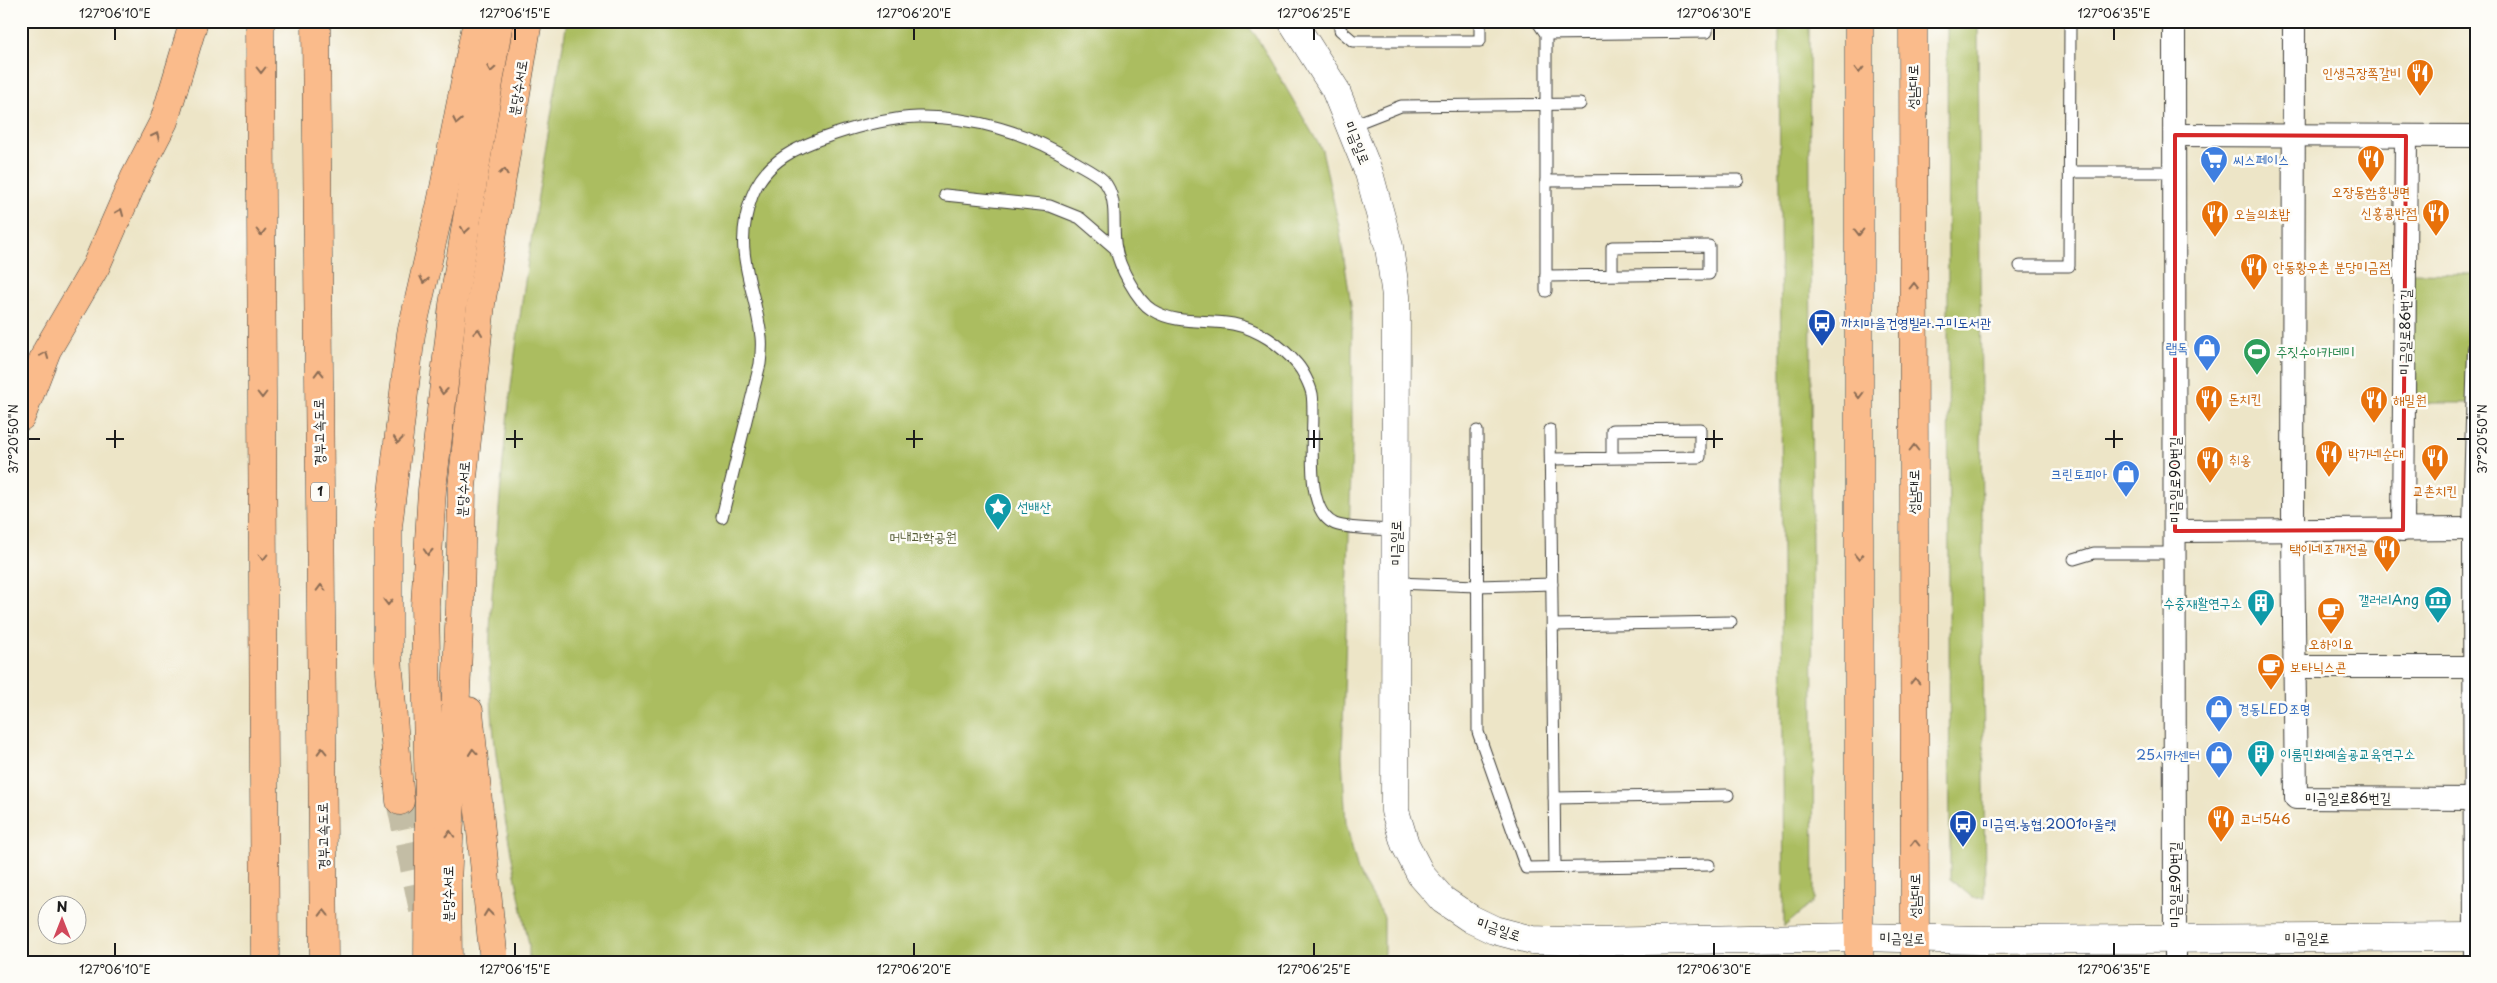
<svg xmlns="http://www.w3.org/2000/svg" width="2497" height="983" font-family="'Playpen Sans','Poor Story',sans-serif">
<rect width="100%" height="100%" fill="#fdfcf7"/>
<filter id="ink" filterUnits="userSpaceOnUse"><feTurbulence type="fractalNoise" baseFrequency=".02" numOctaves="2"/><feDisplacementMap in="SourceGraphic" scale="10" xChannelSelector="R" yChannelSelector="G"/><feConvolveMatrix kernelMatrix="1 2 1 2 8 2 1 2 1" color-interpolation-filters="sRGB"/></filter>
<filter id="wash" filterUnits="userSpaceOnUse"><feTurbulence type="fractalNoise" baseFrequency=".0096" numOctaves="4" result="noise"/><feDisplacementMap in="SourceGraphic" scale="20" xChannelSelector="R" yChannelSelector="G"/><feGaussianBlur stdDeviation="1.12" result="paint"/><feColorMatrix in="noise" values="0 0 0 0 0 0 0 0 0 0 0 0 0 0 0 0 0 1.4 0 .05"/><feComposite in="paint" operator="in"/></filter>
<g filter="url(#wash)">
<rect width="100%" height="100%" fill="#ede5c7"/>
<g fill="#abbd60" stroke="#646c3e">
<path d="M567,21H1244L1256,36L1322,150L1339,226L1352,311V442L1342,757L1346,823L1358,871L1384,917V962H529V945C511,856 493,767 490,676C488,625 494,573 498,522C510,354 539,187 567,21Z"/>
<polygon points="1779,21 1809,21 1814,901 1784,927"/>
<polygon points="1947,21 1978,21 1985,898 1973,898 1950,879"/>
<polygon points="2412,273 2476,274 2476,403 2411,403"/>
</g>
</g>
<g filter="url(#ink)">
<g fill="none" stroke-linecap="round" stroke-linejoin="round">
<polyline stroke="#c3bda5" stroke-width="28" stroke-dasharray="28 14" stroke-linecap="butt" points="400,801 423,910"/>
<defs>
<g id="service">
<polyline points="1340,21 1340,30 1353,41 1480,41 1480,21"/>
<polyline points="1537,21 1546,34 1546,291"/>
<polyline points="1546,34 1707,32 1707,21"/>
<polyline points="1350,126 1401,106 1580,104"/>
<polyline points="2070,172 2175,172"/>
<polyline points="1546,181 1738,180"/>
<polyline points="945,195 1050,206 1080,218 1116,249"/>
<polyline points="2020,266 2069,266 2070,21"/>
<polyline points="1546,276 1709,274 1709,246 1612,247 1612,275"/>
<polyline points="1550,430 1555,867"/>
<polyline points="1477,431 1478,732 1526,868 1709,865"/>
<polyline points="1551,459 1700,457 1700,429 1612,430 1612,458"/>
<path d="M722,517L760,364C761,356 762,346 761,337C755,284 731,253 752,196C765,161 798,146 832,135C859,126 889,118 918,117C973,116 1029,133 1075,162C1083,167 1096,173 1103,180C1120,199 1111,227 1116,249C1119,266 1137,301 1152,310C1176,325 1206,319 1233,324C1258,329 1281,345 1297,364C1303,371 1310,385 1312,394C1317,425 1300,509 1335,524C1347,529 1381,529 1396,530"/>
<polyline points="2074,559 2094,553 2175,553"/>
<polyline points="1396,583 1477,586 1552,584"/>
<polyline points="1553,625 1731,622"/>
<polyline points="1554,798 1728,795"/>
</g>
<polyline id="pedestrian" points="2472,962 2471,529 2476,348"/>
<g id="minor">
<polyline points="2174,21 2175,962"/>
<polyline points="2294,21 2293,530 2296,798 2476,799"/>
<polyline points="2175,135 2476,136"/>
<polyline points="2403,530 2406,136"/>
<polyline points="2175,531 2476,529"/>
<polyline points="2294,667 2476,667"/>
</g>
<polyline id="tertiary" points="1292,21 1335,89 1369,173 1389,247 1396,296 1395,811 1405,844 1421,875 1443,900 1471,919 1494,930 1532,940 1592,942 1859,937 1979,940 2476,937"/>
<g id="primary">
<polyline points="1859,21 1859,962"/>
<polyline points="1913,21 1915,962"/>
<polyline points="21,417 47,350 96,266 134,179 164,121 194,21"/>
</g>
<g id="trunk">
<polyline points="469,711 494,962"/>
<polyline points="400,801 388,659 388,527 411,334 441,203 477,21"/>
<polyline points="428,962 429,803 425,606 432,490 453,305 499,21"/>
<polyline points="448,962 447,883 460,608 462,487 481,304 528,21"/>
</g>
<g id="motorway">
<polyline points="260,21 265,962"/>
<polyline points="316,21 324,962"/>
</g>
</defs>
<use href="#service" stroke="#3b3a36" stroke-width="13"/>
<use href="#pedestrian" stroke="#3b3a36" stroke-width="18"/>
<use href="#minor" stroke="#3b3a36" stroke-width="24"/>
<use href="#tertiary" stroke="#3b3a36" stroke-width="29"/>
<use href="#primary" stroke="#3b3a36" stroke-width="29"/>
<use href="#trunk" stroke="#3b3a36" stroke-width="29"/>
<use href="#motorway" stroke="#3b3a36" stroke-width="29"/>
<use href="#service" stroke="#fff" stroke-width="11"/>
<use href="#pedestrian" stroke="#fff" stroke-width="16"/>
<use href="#minor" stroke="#fff" stroke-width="22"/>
<use href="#tertiary" stroke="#fff" stroke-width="28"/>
<use href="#primary" stroke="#fabb8b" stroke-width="28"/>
<use href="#trunk" stroke="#fabb8b" stroke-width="28"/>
<use href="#motorway" stroke="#fabb8b" stroke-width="28"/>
</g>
<defs><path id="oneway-chevron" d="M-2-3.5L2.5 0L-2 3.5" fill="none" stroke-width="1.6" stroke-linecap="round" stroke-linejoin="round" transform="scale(1.25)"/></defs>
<g stroke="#8b6c54">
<use href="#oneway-chevron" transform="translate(491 69) rotate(99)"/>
<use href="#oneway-chevron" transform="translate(261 70) rotate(90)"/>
<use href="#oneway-chevron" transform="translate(1859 70) rotate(90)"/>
<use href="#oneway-chevron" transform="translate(457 121) rotate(101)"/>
<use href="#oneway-chevron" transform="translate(156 136) rotate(-63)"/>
<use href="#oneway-chevron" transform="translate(504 172) rotate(-80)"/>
<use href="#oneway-chevron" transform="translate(120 212) rotate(-67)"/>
<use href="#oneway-chevron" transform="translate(465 230) rotate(99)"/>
<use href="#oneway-chevron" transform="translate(261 232) rotate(90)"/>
<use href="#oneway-chevron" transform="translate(1859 232) rotate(90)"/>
<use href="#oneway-chevron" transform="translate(424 280) rotate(103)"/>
<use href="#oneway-chevron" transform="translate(1914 286) rotate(-90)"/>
<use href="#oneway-chevron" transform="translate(478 332) rotate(-84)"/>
<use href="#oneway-chevron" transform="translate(45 355) rotate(-68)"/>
<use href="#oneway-chevron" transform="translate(319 373) rotate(-91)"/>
<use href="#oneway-chevron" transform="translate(443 391) rotate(97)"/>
<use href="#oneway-chevron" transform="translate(262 395) rotate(90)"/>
<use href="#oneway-chevron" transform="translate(1859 395) rotate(90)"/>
<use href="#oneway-chevron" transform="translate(398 440) rotate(97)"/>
<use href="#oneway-chevron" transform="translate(1914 448) rotate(-90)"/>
<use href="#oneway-chevron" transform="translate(428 552) rotate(93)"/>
<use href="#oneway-chevron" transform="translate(263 557) rotate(90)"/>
<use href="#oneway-chevron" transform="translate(1859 557) rotate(90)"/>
<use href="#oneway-chevron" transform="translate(321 588) rotate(-91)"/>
<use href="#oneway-chevron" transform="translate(388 602) rotate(90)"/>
<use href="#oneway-chevron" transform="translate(1915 681) rotate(-90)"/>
<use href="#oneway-chevron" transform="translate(322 751) rotate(-91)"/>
<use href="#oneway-chevron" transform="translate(473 752) rotate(-95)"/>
<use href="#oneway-chevron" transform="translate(450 834) rotate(-87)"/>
<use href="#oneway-chevron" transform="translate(1915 843) rotate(-90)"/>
<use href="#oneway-chevron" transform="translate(324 913) rotate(-91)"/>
<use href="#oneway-chevron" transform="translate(488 913) rotate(-96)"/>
</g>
</g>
<path fill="none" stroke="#d62828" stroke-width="4" stroke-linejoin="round" d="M2175,135L2406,136L2403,530L2175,531Z"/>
<path fill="none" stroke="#1c1c1c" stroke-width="2" d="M115,28V40M515,28V40M914,28V40M1314,28V40M1714,28V40M2114,28V40M115,430V448M515,430V448M914,430V448M1314,430V448M1714,430V448M2114,430V448M28,439H40M106,439H124M506,439H523M906,439H923M1306,439H1323M1705,439H1723M2105,439H2123M2457,439H2470M115,943V956M515,943V956M914,943V956M1314,943V956M1714,943V956M2114,943V956"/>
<defs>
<symbol id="restaurant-pin" viewBox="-11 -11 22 30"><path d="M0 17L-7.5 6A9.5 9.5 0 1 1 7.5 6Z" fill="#e8710a" stroke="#fdfcf7"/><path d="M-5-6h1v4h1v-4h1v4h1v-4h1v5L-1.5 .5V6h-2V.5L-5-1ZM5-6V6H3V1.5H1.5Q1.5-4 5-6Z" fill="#fff"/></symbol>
<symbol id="supermarket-pin" viewBox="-11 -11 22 30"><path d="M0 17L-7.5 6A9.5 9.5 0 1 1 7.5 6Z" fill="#3f7fe0" stroke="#fdfcf7"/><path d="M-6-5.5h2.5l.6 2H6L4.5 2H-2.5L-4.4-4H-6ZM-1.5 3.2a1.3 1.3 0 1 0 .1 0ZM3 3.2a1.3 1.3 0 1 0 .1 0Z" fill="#fff"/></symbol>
<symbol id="bus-pin" viewBox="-11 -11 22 30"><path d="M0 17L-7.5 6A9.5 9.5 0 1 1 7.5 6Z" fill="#1a4fb4" stroke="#fdfcf7"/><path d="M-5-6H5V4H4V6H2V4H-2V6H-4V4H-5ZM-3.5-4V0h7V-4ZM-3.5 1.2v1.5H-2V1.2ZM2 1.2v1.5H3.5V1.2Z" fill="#fff"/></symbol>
<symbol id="shop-pin" viewBox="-11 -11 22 30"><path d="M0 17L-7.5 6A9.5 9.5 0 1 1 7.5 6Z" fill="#3f7fe0" stroke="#fdfcf7"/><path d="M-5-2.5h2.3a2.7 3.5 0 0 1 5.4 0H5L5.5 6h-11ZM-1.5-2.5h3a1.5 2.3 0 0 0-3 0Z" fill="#fff"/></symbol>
<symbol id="stadium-pin" viewBox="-11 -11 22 30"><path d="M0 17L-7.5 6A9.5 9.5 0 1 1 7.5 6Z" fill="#2e9e5b" stroke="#fdfcf7"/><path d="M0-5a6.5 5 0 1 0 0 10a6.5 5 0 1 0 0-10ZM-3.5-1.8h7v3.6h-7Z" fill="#fff"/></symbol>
<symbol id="sight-pin" viewBox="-11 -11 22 30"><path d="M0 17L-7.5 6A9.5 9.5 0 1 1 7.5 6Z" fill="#0f9aa8" stroke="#fdfcf7"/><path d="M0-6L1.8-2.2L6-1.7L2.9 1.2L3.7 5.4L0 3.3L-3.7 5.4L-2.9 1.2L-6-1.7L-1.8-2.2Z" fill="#fff"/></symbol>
<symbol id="museum-pin" viewBox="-11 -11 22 30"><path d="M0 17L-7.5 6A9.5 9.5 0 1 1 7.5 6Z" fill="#0f9aa8" stroke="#fdfcf7"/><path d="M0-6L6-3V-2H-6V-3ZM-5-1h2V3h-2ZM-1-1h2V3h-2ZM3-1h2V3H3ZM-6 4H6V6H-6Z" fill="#fff"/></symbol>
<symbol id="building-pin" viewBox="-11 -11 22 30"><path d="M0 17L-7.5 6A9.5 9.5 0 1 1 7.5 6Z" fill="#0f9aa8" stroke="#fdfcf7"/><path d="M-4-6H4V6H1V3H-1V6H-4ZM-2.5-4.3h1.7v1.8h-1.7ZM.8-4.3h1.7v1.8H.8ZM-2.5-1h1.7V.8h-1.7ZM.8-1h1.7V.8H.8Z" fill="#fff"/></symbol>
<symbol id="cafe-pin" viewBox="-11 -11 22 30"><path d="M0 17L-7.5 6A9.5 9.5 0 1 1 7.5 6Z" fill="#e8710a" stroke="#fdfcf7"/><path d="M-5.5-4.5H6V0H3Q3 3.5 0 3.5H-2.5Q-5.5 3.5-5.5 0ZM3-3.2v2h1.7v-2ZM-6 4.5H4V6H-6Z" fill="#fff"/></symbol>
</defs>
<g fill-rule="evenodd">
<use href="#restaurant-pin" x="2404" y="57" width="32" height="43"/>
<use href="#restaurant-pin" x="2355" y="143" width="32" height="43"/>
<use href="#supermarket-pin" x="2198" y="144" width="32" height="43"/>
<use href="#restaurant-pin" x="2420" y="197" width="32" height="43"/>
<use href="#restaurant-pin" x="2199" y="198" width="32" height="43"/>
<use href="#restaurant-pin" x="2238" y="251" width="32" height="43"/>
<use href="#bus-pin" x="1806" y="307" width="32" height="43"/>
<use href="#shop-pin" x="2191" y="332" width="32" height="43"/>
<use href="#stadium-pin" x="2241" y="336" width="32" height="43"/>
<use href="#restaurant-pin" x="2193" y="383" width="32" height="43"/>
<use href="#restaurant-pin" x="2358" y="384" width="32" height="43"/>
<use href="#restaurant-pin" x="2313" y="438" width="32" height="43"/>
<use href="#restaurant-pin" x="2419" y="442" width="32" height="43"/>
<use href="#restaurant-pin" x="2194" y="444" width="32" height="43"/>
<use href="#shop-pin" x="2110" y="458" width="32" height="43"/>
<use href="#sight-pin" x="982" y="491" width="32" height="43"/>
<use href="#restaurant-pin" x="2371" y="533" width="32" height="43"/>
<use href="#museum-pin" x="2422" y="584" width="32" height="43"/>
<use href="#building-pin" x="2245" y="587" width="32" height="43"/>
<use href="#cafe-pin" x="2315" y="595" width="32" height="43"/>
<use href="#cafe-pin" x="2255" y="651" width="32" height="43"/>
<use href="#shop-pin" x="2203" y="693" width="32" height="43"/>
<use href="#building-pin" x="2245" y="738" width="32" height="43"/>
<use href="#shop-pin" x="2203" y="739" width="32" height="43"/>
<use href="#restaurant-pin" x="2205" y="803" width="32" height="43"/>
<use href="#bus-pin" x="1947" y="808" width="32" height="43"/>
</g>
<g text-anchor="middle" stroke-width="5" stroke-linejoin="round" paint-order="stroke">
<rect fill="#fdfcf7" stroke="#605f5e" stroke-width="1" x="311" y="482.5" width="18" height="19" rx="4"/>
<g font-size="12" font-weight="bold" fill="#1c1c1c">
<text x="320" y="496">1</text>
</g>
<g font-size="14" fill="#c56008" stroke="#fdfcf7" text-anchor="start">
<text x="2401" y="78" text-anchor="end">인생극장쪽갈비</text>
<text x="2371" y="197" text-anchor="middle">오장동함흥냉면</text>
<text x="2417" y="218" text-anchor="end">신홍콩반점</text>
<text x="2234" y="219">오늘의초밥</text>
<text x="2273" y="272">안동황우촌 분당미금점</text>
<text x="2228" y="404">돈치킨</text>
<text x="2393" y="405">해밀원</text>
<text x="2348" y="459">박가네순대</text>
<text x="2229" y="465">취옹</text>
<text x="2435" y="496" text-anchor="middle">교촌치킨</text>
<text x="2368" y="554" text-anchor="end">택이네조개전골</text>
<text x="2331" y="649" text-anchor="middle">오하이요</text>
<text x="2290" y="672">보타닉스콘</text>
<text x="2240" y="824">코너546</text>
</g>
<g font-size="14" fill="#1c1c1c" stroke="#fdfcf7">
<text transform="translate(1913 87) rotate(-90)" y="5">성남대로</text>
<text transform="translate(518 88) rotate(-81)" y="5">분당수서로</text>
<text transform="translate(1357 143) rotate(68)" y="5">미금일로</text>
<text transform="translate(2405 332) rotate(-89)" y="5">미금일로86번길</text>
<text transform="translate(319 432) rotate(-91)" y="5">경부고속도로</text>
<text transform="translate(2175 480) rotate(-90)" y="5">미금일로90번길</text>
<text transform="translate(463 489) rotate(-87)" y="5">분당수서로</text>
<text transform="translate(1914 492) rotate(-90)" y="5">성남대로</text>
<text transform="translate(1396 543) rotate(-90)" y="5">미금일로</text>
<text x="2348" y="803">미금일로86번길</text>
<text transform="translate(323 836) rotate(-91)" y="5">경부고속도로</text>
<text transform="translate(2175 885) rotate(-90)" y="5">미금일로90번길</text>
<text transform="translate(448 894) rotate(-90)" y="5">분당수서로</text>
<text transform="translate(1915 896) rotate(-90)" y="5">성남대로</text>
<text transform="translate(1499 929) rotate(19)" y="5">미금일로</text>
<text transform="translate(1902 938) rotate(1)" y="5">미금일로</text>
<text x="2307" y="943">미금일로</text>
</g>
<g font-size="14" fill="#366cbe" stroke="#fdfcf7" text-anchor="end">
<text x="2233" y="165" text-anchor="start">씨스페이스</text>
<text x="2188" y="353">랩독</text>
<text x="2107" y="479">크린토피아</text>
<text x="2238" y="714" text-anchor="start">경동LED조명</text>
<text x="2200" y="760">25시카센터</text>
</g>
<g font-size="14" fill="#164399" stroke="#fdfcf7" text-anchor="start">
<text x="1841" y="328">까치마을건영빌라.구미도서관</text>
<text x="1982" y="829">미금역.농협.2001아울렛</text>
</g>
<g font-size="14" fill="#27864d" stroke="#fdfcf7" text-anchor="start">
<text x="2276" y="357">주짓수아카데미</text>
</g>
<g font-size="14" fill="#0d838f" stroke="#fdfcf7" text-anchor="start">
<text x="1017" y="512">선배산</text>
<text x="2419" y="605" text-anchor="end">갤러리Ang</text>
<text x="2242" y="608" text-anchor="end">수중재활연구소</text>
<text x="2280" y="759">이룸민화예술굥교육연구소</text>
</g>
<g font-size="14" fill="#555c37" stroke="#fdfcf7">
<text x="923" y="542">머내과학공원</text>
</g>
</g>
<rect width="2497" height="983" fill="none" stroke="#fdfcf7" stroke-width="55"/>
<g transform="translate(62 920)"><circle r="24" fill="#fdfcf7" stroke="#a3a29f"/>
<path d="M0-4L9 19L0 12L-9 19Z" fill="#d1495b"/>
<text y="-8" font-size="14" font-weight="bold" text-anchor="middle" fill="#1c1c1c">N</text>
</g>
<rect x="28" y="28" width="2442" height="928" fill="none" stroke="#1c1c1c" stroke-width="2"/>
<g font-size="12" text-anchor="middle" fill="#1c1c1c">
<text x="115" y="18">127°06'10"E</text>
<text x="515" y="18">127°06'15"E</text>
<text x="914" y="18">127°06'20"E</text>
<text x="1314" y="18">127°06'25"E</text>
<text x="1714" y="18">127°06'30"E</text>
<text x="2114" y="18">127°06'35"E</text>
<text transform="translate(14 439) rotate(-90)" y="4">37°20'50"N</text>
<text transform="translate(2483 439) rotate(-90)" y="4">37°20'50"N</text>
<text x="115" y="974">127°06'10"E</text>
<text x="515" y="974">127°06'15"E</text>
<text x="914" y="974">127°06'20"E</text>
<text x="1314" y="974">127°06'25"E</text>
<text x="1714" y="974">127°06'30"E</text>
<text x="2114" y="974">127°06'35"E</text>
</g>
</svg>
